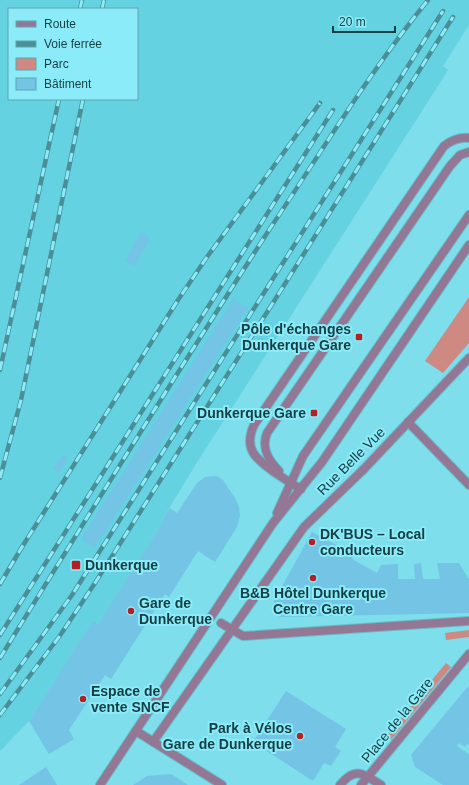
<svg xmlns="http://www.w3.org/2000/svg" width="469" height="785" font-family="Helvetica,sans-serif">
<rect width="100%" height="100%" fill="#7edeeb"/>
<path fill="#64d2e0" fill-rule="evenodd" d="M0,0H469V25L443,66L448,70L438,86L196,464L162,520L163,522L98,624L93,620L29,721L0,751ZM9,9H137V99H9Z"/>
<g fill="#ce8a82">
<polygon points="469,297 469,343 443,373 425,361"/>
<polygon points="469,630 469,637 446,640 445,633"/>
<polygon points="446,663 451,667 391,740 386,736"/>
</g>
<g fill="#73c4e5">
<polygon points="141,232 150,238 135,266 125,261"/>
<polygon points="233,299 248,308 95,548 81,539"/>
<polygon points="63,455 68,458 58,473 53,469"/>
<polygon points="213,476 217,476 223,480 235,498 239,507 240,516 237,527 215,562 198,551 169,597 165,594 111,679 105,675 69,730 74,739 49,754 29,721 93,620 98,624 163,522 162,520 170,508 177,513 197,483 205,477"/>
<polygon points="312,532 354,554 352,559 377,573 381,565 398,564 398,579 415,579 414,564 421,563 423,579 440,579 437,563 459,563 468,578 469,578 469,613 280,617 275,613 274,601"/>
<polygon points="469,686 469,728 468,729 469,730 469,745 467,744 465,747 459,743 457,746 469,754 469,785 443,785 415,767 411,755 465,690"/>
<polygon points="286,691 346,729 335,747 341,751 331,766 324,763 313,781 253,742"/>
<polygon points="46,767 57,785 19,785"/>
<polygon points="171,774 188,785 133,785 147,776"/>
</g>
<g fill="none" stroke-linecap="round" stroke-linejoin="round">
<defs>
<g id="service">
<polyline points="408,422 469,485"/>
<path d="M279,471C268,460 261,448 267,433L450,166L460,155L469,152"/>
<path d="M301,489C292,484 283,478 274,472C256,459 243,449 254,425L444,146C452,140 459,137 469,138"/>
<polyline points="277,513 303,456 469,215"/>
<polyline points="100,785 273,523 322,462 469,245"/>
</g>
<g id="pedestrian">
<polyline points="221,623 243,636 469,621"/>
<polyline points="153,742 304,527 363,470"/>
</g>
<g id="minor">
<polyline points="363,470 469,358"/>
<polyline points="136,731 222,785"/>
<path d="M340,785C356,766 363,774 381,785"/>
<polyline points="361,785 469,654"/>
</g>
</defs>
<use href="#service" stroke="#67bbc6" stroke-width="10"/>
<use href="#pedestrian" stroke="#67bbc6" stroke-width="10"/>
<use href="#minor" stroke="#67bbc6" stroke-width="10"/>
<use href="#service" stroke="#947794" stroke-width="8"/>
<use href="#pedestrian" stroke="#947794" stroke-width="8"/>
<use href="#minor" stroke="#947794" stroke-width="8"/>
<defs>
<g id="rail">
<polyline points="80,9 82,0"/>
<polyline points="102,9 104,0"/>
<polyline points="0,370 59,99"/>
<polyline points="0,478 21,400 83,99"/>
<polyline points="0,584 22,547 178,300 207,257 320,103"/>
<polyline points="0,635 333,110"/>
<path d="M0,658C89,514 179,369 271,227C322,151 370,71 428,0"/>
<polyline points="0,694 72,595 443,11"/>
<polyline points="0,715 59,637 95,583 271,306 453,17"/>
</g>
</defs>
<use href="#rail" stroke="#4a8f98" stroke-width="4.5"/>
<use href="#rail" stroke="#8bebf8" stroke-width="3" stroke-dasharray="9" stroke-linecap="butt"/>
</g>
<g fill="#b22123" stroke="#8bebf8" stroke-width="1.5">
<rect x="355" y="333" width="8" height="8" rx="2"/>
<rect x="310" y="409" width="8" height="8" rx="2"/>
<circle cx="312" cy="542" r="4"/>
<rect x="71" y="560" width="10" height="10" rx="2"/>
<circle cx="313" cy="578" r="4"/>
<circle cx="131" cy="611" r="4"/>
<circle cx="83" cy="699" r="4"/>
<circle cx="300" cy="736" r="4"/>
</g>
<g text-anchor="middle" stroke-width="4" stroke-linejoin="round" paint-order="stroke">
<g font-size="14" font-weight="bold" fill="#153f44" stroke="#8bebf8" text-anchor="start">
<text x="351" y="334" text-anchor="end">Pôle d'échanges<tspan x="351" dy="16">Dunkerque Gare</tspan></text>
<text x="306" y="418" text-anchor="end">Dunkerque Gare</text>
<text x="320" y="539">DK'BUS – Local<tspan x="320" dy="16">conducteurs</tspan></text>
<text x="85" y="570">Dunkerque</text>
<text x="313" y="598" text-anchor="middle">B&amp;B Hôtel Dunkerque<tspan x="313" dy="16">Centre Gare</tspan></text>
<text x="139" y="608">Gare de<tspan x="139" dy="16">Dunkerque</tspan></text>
<text x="91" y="696">Espace de<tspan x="91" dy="16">vente SNCF</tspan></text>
<text x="292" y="733" text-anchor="end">Park à Vélos<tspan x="292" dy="16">Gare de Dunkerque</tspan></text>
</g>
<g font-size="14" fill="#153f44" stroke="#8bebf8">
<text transform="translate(351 461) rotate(-45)" y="5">Rue Belle Vue</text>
<text transform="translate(397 720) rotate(-51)" y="5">Place de la Gare</text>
</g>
</g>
<rect x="8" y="8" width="130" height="92" fill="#8bebf8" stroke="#5ca6b0"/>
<rect x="16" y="21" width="20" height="6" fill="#947794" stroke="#5ca6b0"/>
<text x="44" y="28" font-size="12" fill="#153f44">Route</text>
<rect x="16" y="41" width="20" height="6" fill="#4a8f98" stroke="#5ca6b0"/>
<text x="44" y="48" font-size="12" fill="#153f44">Voie ferrée</text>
<rect x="16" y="58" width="20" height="12" fill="#ce8a82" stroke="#5ca6b0"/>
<text x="44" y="68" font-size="12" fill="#153f44">Parc</text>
<rect x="16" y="78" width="20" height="12" fill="#73c4e5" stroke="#5ca6b0"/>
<text x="44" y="88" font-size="12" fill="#153f44">Bâtiment</text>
<path d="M333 26v6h62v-6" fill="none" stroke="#153f44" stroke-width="2"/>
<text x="339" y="26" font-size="12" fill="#153f44" stroke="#8bebf8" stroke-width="3" paint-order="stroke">20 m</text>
</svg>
